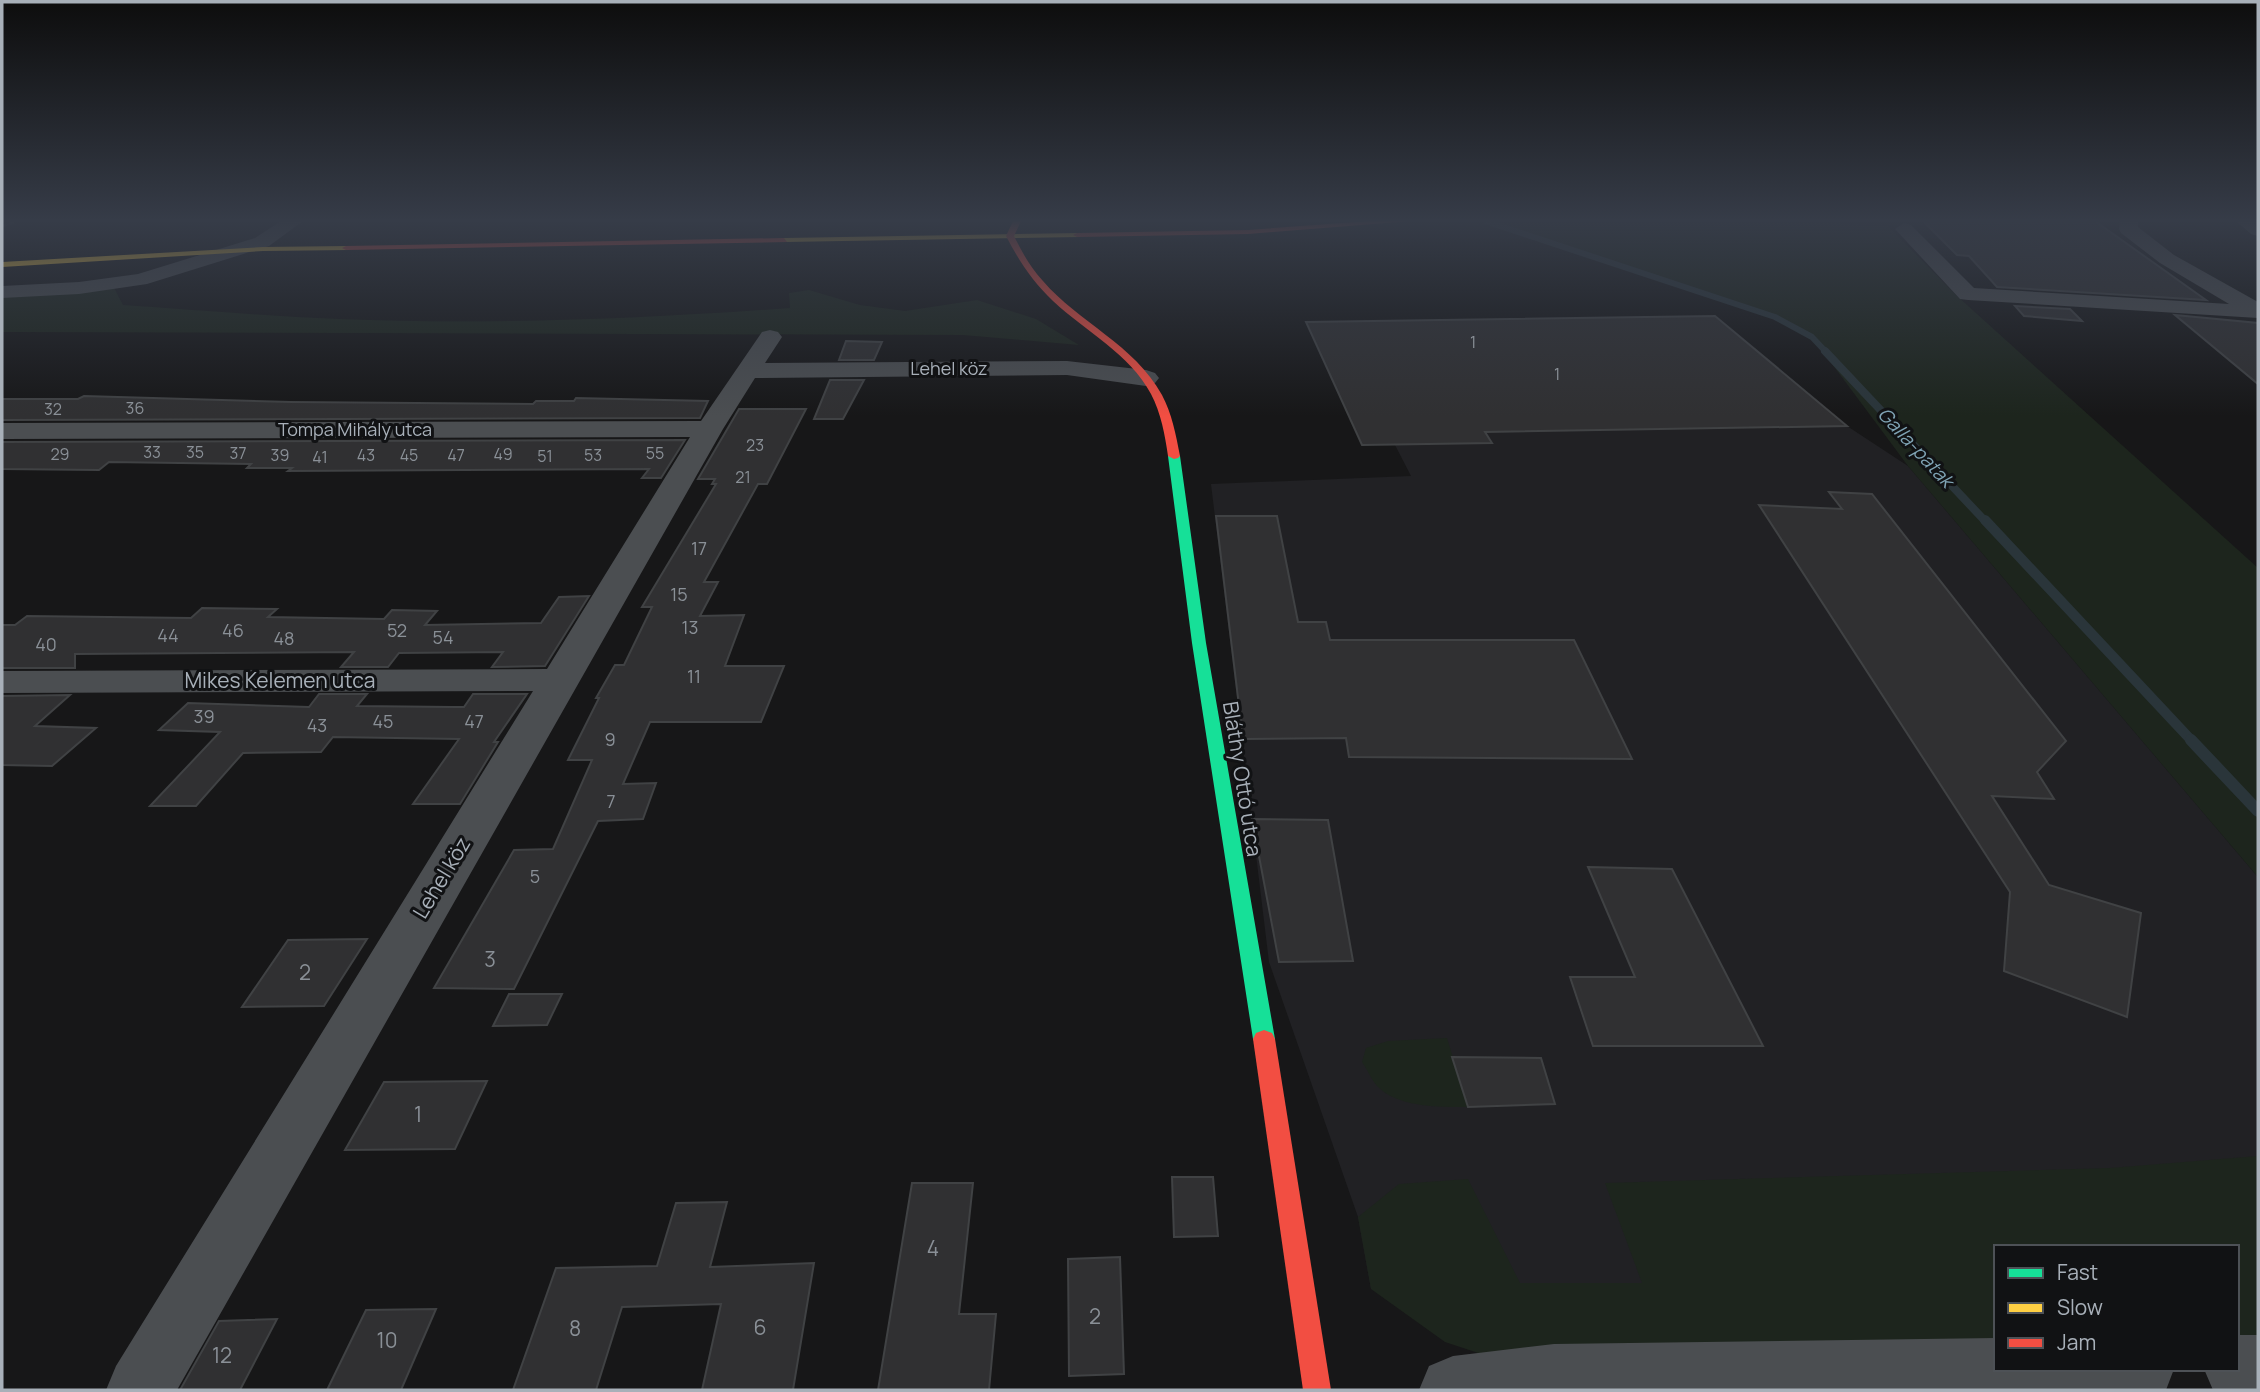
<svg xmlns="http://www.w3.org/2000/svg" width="2260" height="1392" font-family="Manrope,sans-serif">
<rect width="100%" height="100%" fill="#171718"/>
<polygon fill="#212124" points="1847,426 1908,466 2258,877 2258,1282 2237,1247 1996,1247 1996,1282 1371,1289 1358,1217 1269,962 1211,484 1411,476 1395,445 1492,443 1485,432"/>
<g fill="#1d251d">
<polygon points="1485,221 1837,221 1847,225 1888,226 1956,295 2258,568 2258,877 1908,466 1812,337 1775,317 1734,302"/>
<path d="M112,284L123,305C196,310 268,316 340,319C490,325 640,319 790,308L789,293L809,290L860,305L905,311L977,300L1036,319L1079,345L963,335L2,332V293Z"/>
<path d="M1447,1038L1468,1107C1441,1107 1398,1108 1377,1086C1371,1079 1367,1069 1362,1062L1366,1048L1388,1041Z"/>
<polygon points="2258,1156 2258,1368 2237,1368 2237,1247 1996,1247 1996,1369 1554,1378 1445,1342 1371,1289 1358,1217 1399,1184 1468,1179 1520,1283 1642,1283 1605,1183 2110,1168"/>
</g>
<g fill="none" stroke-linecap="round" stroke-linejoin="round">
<polyline stroke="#2a353a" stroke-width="6" points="1485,221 1775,317 1812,337 1827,353"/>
<polyline stroke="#2a353a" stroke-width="8" points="1825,351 1986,522"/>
<polyline stroke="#2a353a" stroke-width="10" points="1985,520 2192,741"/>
<polyline stroke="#2a353a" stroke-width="12" points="2191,740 2258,811"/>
</g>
<g fill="#303032" stroke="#404244" stroke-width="2">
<polygon points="1923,221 2095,221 2206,300 1997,287 1969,256 1957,255"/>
<polygon points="2015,306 2070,309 2082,321 2024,316"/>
<polygon points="2175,315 2258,323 2258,384"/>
<polygon points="1715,316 1847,426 1485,432 1492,443 1362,445 1306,322"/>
<polygon points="846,341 882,342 874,360 839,360"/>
<polygon points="830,380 864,380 843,419 814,419"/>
<polygon points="84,396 291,402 533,404 536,401 574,401 576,398 708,401 700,418 2,420 2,399 78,399"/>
<polygon points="739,409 806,409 767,484 758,484 704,582 718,582 700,616 744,615 725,666 784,666 761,722 650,722 623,784 656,783 643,819 598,821 514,989 434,988 514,850 553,849 592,760 568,760 599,698 596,698 615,665 624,665 652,607 642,607 716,484 712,484 715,479 698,479"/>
<polygon points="685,440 661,478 642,478 649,469 288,471 292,468 247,468 251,464 109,462 99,470 2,469 2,442"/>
<polygon points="1829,492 1872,494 2066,741 2037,772 2054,799 1992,796 2049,885 2141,913 2127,1017 2004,971 2010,892 1759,505 1842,509"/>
<polygon points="1216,516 1277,516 1298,622 1326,622 1330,640 1574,640 1632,759 1349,757 1346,738 1243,739"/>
<polygon points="589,596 545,666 492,667 503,652 399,653 388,667 341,667 354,652 75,654 75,668 2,668 2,625 15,625 27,616 191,618 202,608 277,609 268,617 384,619 392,610 437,611 425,625 541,623 559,597"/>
<polygon points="319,694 367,694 357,706 453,707 464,707 473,694 527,694 494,742 498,742 460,804 413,804 459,739 333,737 321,752 243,753 196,806 150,806 220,732 159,730 188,703 309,707"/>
<polygon points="70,695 35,726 96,728 52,766 2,765 2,696"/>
<polygon points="1252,819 1328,820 1353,961 1279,962"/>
<polygon points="1588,867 1672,869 1763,1046 1593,1046 1570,977 1635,977"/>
<polygon points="367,939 324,1006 242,1007 288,940"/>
<polygon points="509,994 562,994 547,1025 493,1026"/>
<polygon points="1452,1057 1541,1058 1555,1104 1468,1107"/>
<polygon points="487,1081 455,1149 345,1150 384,1082"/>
<polygon points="1172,1177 1213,1177 1218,1236 1174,1237"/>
<polygon points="912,1183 973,1183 959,1314 996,1314 989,1390 878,1390"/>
<polygon points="727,1202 710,1267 814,1263 793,1390 702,1390 721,1304 622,1307 596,1390 513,1390 556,1268 657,1266 676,1203"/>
<polygon points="1120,1257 1124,1374 1069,1376 1068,1259"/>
<polygon points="436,1309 401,1390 327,1390 366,1310"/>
<polygon points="277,1319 240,1390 180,1390 219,1321"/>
</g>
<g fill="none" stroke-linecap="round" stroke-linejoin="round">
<g fill="#4b4e51" fill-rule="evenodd">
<polygon points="281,221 303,221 269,246 147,284 79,294 2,298 2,286 79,282 138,274 255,238"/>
<polygon points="2120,221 2138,221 2138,227 2174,255 2258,302 2258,318 1968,300 1960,299 1895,229 1904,223 1911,225 1974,288 2229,304 2160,263 2121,233 2119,229"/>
<polygon points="2236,221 2258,221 2258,236 2251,234"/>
<polygon points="770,330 778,332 782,337 765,363 1067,361 1146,370 1155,373 1159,378 1155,383 1146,386 1067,375 755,378 723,429 177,1390 106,1390 116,1366 533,691 2,693 2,671 547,669 690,437 2,439 2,423 701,421 762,332"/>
<polygon points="2237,1335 2258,1335 2258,1390 2213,1390 2204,1369 2237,1369"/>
<polygon points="1996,1338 1996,1369 2174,1369 2166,1390 1419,1390 1429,1366 1453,1356 1554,1344"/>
</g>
<polygon fill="#16e098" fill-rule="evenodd" points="1174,453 1180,456 1206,643 1275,1039 1272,1045 1264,1048 1256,1045 1253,1039 1192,643 1168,456"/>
<g fill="#ffcf43" fill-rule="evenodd">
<polygon points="1077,233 1080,237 784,242 780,240 784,238"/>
<polygon points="346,246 349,250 263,251 2,267 2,262 263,247"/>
</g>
<g fill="#f24e42" fill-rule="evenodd">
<path d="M1013,221H1021L1014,236C1022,252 1030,267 1043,281C1079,323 1134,344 1162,395C1172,414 1176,435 1180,456L1178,458L1174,459L1168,456C1165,435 1161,413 1151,394C1129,353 1086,332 1053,301C1033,282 1019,261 1006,236Z"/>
<polygon points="1369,221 1411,221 1248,234 1077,237 1073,235 1077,233 1248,230"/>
<polygon points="784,238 787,242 346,250 342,248 346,246"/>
<polygon points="1264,1030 1272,1033 1275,1039 1331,1390 1303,1390 1253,1039 1256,1033"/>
</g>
<polyline stroke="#4b4d50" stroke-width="2.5" stroke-dasharray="4.5 3.5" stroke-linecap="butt" points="2,226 17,221"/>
</g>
<linearGradient id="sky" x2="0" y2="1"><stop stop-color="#0d0d0d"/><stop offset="0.53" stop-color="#363c48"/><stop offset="1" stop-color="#363c48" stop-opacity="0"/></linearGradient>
<rect width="2260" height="416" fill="url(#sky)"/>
<g text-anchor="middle" stroke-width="6" stroke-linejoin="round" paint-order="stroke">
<g font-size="16" fill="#8a9097">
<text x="1473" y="348">1</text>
<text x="1557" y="380">1</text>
<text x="135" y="414">36</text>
<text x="53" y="415">32</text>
<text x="755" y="451">23</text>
<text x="152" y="458">33</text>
<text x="195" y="458">35</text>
<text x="238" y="459">37</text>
<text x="655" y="459">55</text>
<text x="60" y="460">29</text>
<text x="503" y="460">49</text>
<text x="280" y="461">39</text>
<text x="366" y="461">43</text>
<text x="409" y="461">45</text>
<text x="456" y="461">47</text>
<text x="593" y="461">53</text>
<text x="545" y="462">51</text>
<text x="320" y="463">41</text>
<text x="743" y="483">21</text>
</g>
<g font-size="18" fill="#a8b0b9" stroke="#111214">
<text x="949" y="375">Lehel köz</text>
<text x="355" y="436">Tompa Mihály utca</text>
</g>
<g font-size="18" fill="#8a9097">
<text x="699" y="555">17</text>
<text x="679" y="601">15</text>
<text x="690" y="634">13</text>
<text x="233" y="637">46</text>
<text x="397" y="637">52</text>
<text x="168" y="642">44</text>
<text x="443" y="644">54</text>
<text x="284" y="645">48</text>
<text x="46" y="651">40</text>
<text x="694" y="683">11</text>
<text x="204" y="723">39</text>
<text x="383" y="728">45</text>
<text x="474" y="728">47</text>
<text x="317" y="732">43</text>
<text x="610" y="746">9</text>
<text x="611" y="808">7</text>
<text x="535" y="883">5</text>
</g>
<g font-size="19" font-style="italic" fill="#7fa3b4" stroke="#111214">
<text transform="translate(1916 447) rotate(47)" y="7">Galla-patak</text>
</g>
<g font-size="21" fill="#a8b0b9" stroke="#111214">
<text x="280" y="688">Mikes Kelemen utca</text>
<text transform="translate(1242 779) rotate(81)" y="7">Bláthy Ottó utca</text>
<text transform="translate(442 878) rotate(-59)" y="7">Lehel köz</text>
</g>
<g font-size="21" fill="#8a9097">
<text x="490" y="967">3</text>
<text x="305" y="980">2</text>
<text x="418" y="1122">1</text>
<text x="933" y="1256">4</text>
<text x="1095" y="1324">2</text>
<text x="760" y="1335">6</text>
<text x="575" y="1336">8</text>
<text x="387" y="1348">10</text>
<text x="222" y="1363">12</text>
</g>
</g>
<rect width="2260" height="1392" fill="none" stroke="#a8b0b9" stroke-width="7"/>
<rect x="1994" y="1245" width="245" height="126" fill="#111214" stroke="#4d5156" stroke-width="2"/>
<rect x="2008" y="1268" width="35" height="10" fill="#16e098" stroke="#4d5156" stroke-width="2"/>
<text x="2057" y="1280" font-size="21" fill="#a8b0b9">Fast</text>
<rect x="2008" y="1303" width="35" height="10" fill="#ffcf43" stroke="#4d5156" stroke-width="2"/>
<text x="2057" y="1315" font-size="21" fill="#a8b0b9">Slow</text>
<rect x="2008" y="1338" width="35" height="10" fill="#f24e42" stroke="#4d5156" stroke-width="2"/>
<text x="2057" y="1350" font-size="21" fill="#a8b0b9">Jam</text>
</svg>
